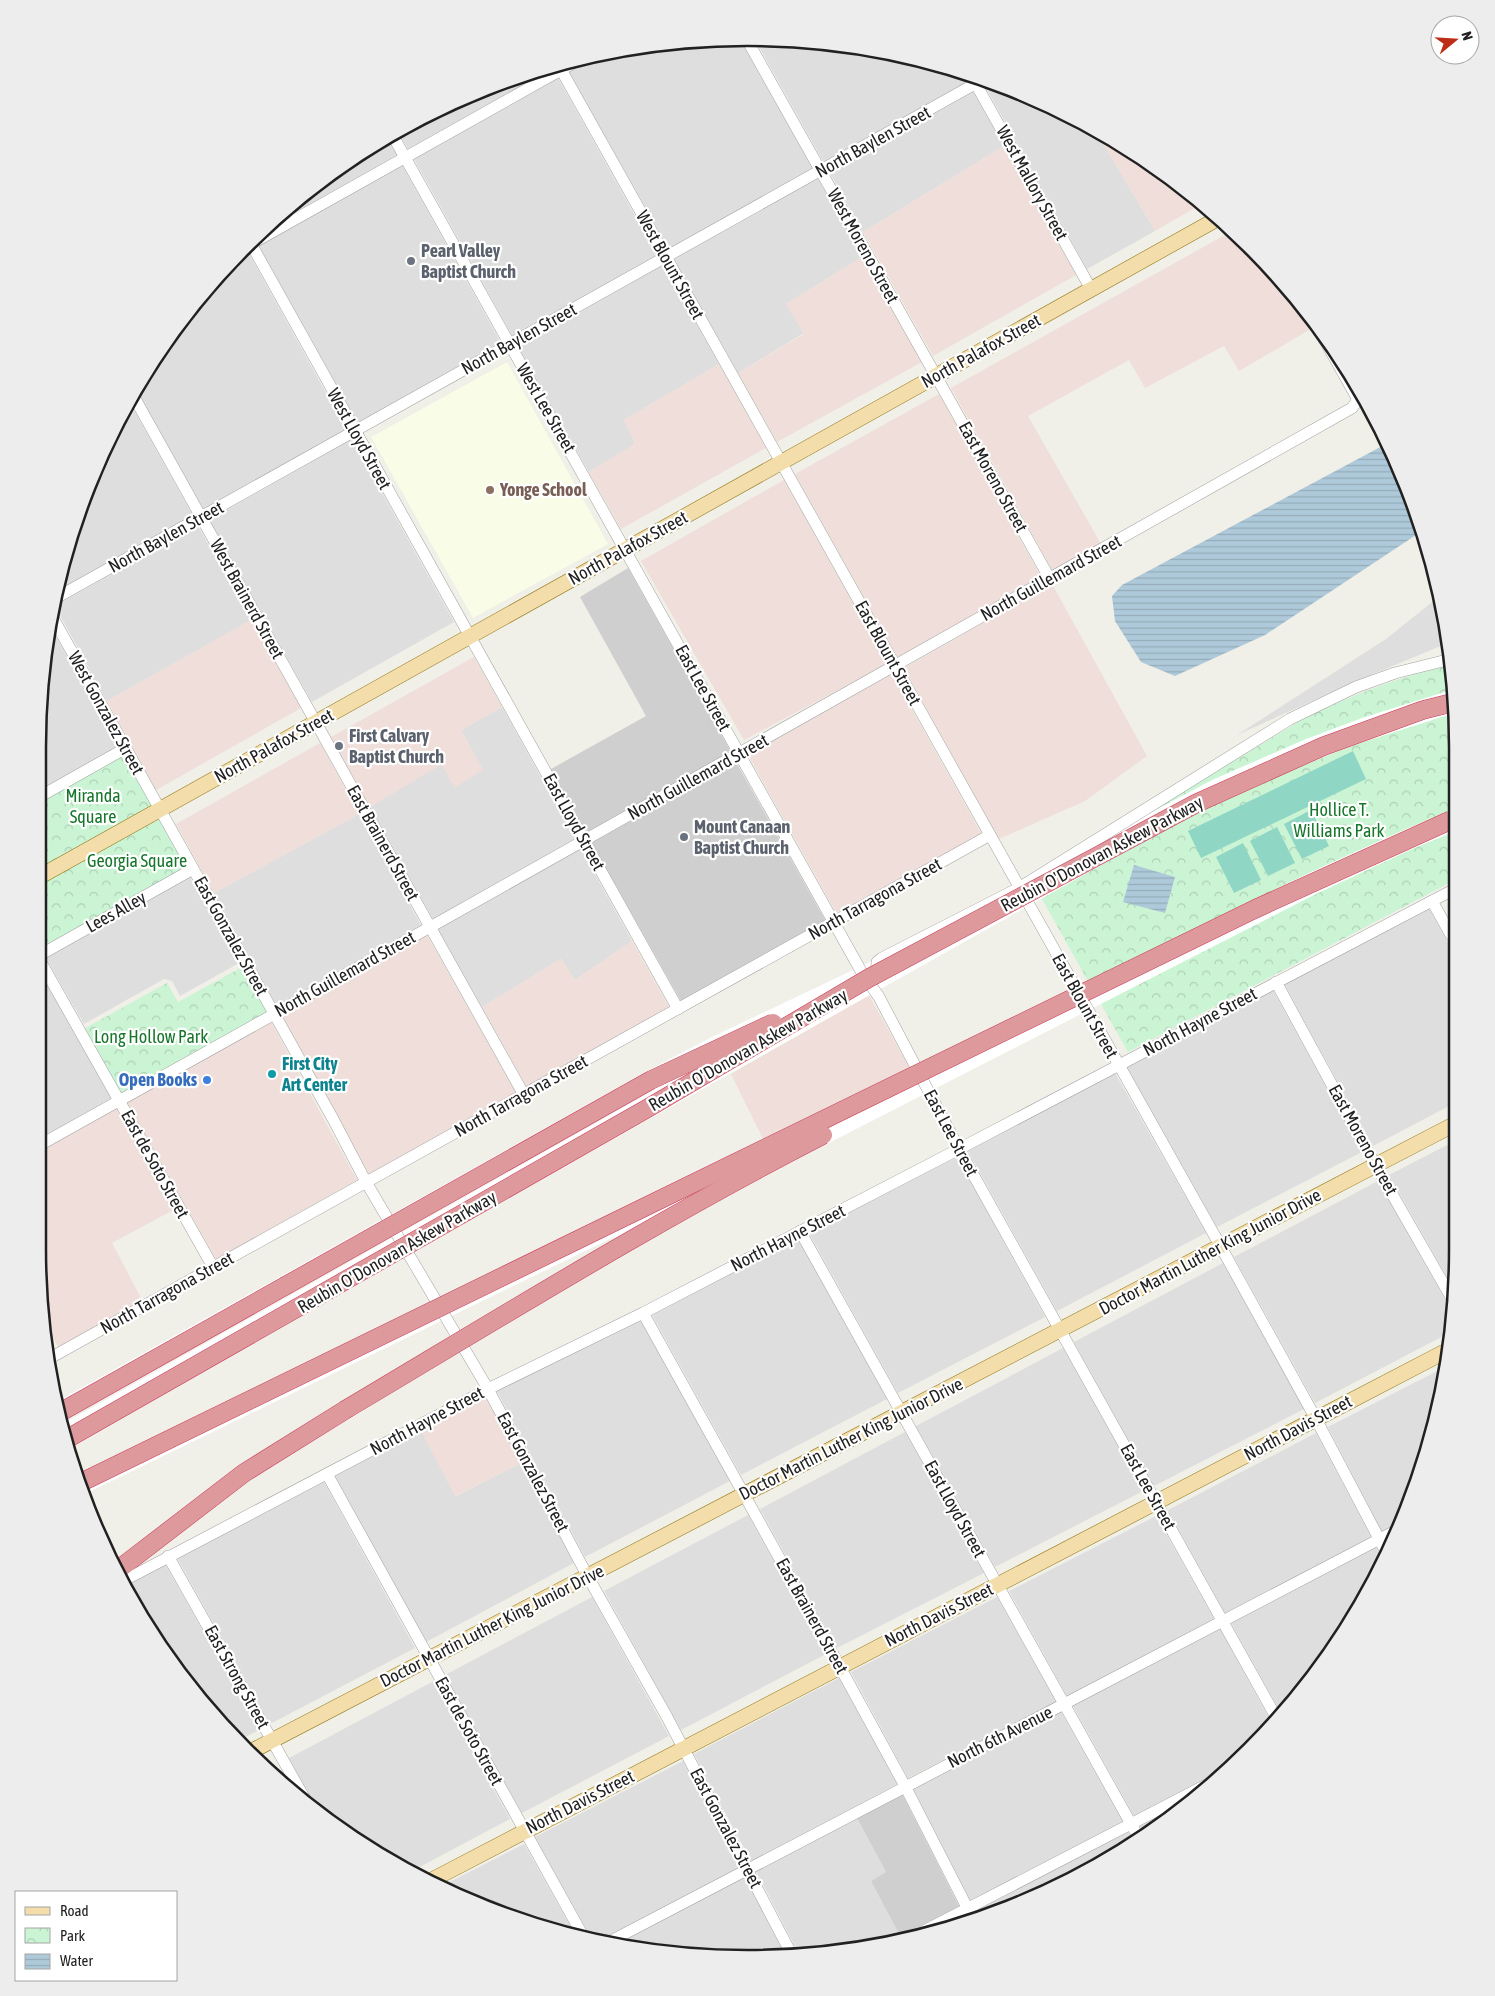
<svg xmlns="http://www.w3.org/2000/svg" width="1495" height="1996" font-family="'Asap Condensed',sans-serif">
<defs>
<pattern id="park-crowns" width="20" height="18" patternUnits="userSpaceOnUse" patternTransform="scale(1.25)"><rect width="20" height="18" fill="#cbf4d4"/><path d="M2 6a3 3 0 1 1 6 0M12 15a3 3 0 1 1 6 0" fill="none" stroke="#aed1b6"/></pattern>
<pattern id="water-rules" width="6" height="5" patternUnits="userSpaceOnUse" patternTransform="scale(1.25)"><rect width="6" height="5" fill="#aec9d9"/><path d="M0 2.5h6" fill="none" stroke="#95acba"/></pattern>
</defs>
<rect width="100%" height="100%" fill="#f0efe8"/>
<g fill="#dfdede">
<polygon points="739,38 813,169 669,249 569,72 609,51"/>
<polygon points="754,38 886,51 964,75 968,82 824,163"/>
<polygon points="551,69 408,149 399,133 476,92"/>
<polygon points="558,78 657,255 513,337 414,159"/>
<polygon points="990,83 1019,91 1097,133 1155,231 1087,269 985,86"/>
<polygon points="973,92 1004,146 863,232 830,173"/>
<polygon points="387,139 397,155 263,231 353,157"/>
<polygon points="402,165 501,343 358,423 259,246"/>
<polygon points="818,179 862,257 786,304 804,333 738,373 674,259"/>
<polygon points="248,252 346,429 204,510 137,391 184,316 231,262"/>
<polygon points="663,265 719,364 624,420 635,444 589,472 518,347"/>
<polygon points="130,403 193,516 57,591 62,563 111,434"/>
<polygon points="352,439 454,622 312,702 209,520"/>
<polygon points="198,526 251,620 107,701 55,606"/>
<polygon points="1436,599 1448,643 1354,682 1237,735 1386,639"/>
<polygon points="51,628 118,747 39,791 39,701"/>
<polygon points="502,707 575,839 433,919 370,807 442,763 483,770 461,730"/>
<polygon points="359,814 421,925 277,1006 214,893"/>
<polygon points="581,849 632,941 575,980 561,959 482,1007 438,929"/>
<polygon points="190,877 239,963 180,996 172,981 164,979 84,1024 46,958"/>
<polygon points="1429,909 1451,948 1451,1105 1373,1146 1284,984"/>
<polygon points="38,969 111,1098 38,1139"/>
<polygon points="1273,990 1362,1152 1217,1227 1127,1067"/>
<polygon points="1115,1073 1206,1233 1057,1311 968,1151"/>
<polygon points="1451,1143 1451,1284 1389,1175"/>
<polygon points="957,1157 1045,1317 898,1393 809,1233"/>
<polygon points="1378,1181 1451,1310 1451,1332 1315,1403 1234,1257"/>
<polygon points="798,1239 887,1399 741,1475 652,1315"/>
<polygon points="1223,1263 1304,1409 1154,1486 1074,1342"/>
<polygon points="641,1321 730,1481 585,1557 497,1391"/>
<polygon points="1063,1348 1143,1491 995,1567 916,1426"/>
<polygon points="1445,1367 1420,1476 1399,1523 1382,1532 1328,1427"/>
<polygon points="421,1431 456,1496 521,1463 574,1563 426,1642 335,1476"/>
<polygon points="905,1432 984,1573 837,1648 760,1509"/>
<polygon points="1316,1433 1371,1537 1225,1613 1168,1510"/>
<polygon points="324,1482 415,1648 270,1724 177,1558"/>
<polygon points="748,1515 826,1654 681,1730 604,1591"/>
<polygon points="1156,1516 1214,1619 1067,1696 1009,1591"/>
<polygon points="1376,1547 1382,1559 1362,1604 1280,1711 1231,1623"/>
<polygon points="165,1564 259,1730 240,1740 184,1681 133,1604 125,1586"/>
<polygon points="592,1597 669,1736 522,1813 445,1675"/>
<polygon points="997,1597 1056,1702 908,1778 851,1672"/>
<polygon points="1220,1629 1271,1722 1250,1750 1232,1765 1134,1816 1073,1706"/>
<polygon points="839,1678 897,1784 751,1861 694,1754"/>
<polygon points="434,1681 510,1819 412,1871 316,1807 289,1758"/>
<polygon points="1061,1712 1123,1822 970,1900 913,1788"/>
<polygon points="683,1761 739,1867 598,1941 592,1939 535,1837"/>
<polygon points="1189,1800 1145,1836 1140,1826"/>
<polygon points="857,1818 886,1872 871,1881 900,1936 800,1956 756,1871"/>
<polygon points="1128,1832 1134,1843 980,1919 976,1910"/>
<polygon points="524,1844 574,1933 440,1887"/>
<polygon points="744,1877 786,1956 614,1945"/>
</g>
<g fill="#efdeda">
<polygon points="1097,133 1142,157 1200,205 1155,231"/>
<polygon points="1004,146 1076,275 933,356 863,232"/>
<polygon points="1232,231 1249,245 1285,288 1311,329 1239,371 1224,346 1145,388 1129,360 1028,416 1101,544 1053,571 951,388"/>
<polygon points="862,257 922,362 777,442 738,373 804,334 786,304"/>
<polygon points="719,364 766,448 621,529 589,472 635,444 624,420"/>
<polygon points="939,394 1041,577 898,658 795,474"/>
<polygon points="784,480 887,664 744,740 641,561"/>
<polygon points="1052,584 1147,756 1085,801 999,839 904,668"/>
<polygon points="251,620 301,708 156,790 107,701"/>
<polygon points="474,657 502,707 461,730 483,770 454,788 442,764 370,807 331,737"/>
<polygon points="892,674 981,833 837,914 748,755"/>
<polygon points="320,743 359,814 214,893 176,824"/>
<polygon points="427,935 516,1093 369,1174 282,1016"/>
<polygon points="632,941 669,1007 527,1087 482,1007 561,959 575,980"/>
<polygon points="869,995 911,1071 765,1143 731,1074"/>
<polygon points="271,1022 357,1180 216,1259 127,1102"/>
<polygon points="116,1108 173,1210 112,1243 142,1300 58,1347 48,1328 38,1249 38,1152"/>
<polygon points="485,1397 521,1463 455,1496 421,1431"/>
</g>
<polygon fill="#f9fce6" points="507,362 608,544 473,618 371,437"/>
<g fill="#cfcfcf">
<polygon points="628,568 731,752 587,833 551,769 646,716 580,597"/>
<polygon points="736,762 825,920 681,1001 592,843"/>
<polygon points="902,1794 959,1906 905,1935 900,1936 871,1881 886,1872 857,1818"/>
</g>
<g fill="url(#park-crowns)">
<path d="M1451,665V882L1128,1052L1033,883L1306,717C1353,695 1400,676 1451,665Z"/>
<polygon points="126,748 193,869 38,956 39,797"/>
<polygon points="246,965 274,1014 119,1100 80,1031 167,983 178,1002"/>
</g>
<g fill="#8fd6c4">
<polygon points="1353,751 1366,779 1201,858 1188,831"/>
<polygon points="1311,810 1329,846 1302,859 1284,824"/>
<polygon points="1277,827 1295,863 1268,876 1250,841"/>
<polygon points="1243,843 1261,880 1234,893 1216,857"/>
</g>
<g fill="url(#water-rules)">
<polygon points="1386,444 1404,476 1419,533 1265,635 1175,676 1141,662 1115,621 1112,596 1122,585"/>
<polygon points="1134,865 1175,877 1165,913 1123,902"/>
</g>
<g fill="#fff">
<polygon points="1451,690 1451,714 1351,746 1287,772 1223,800 1160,832 505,1200 62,1433 61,1425 654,1090 653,1087 60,1422 58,1401 645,1072 712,1037 870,962 1212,780 1306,739 1362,718"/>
<polygon points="1451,810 1451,833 1412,849 1316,894 774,1171 681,1221 524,1312 413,1378 350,1419 341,1403 616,1240 614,1237 87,1493 79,1473 1311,872 1406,829"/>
</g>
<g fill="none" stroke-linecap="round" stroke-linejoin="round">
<defs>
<g id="minor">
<polyline points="746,38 1050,579"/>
<polyline points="559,66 1221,1247 1316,1419 1386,1552"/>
<polyline points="973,79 1091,289"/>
<polyline points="393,136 861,971 879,997 959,1149 1276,1717"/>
<polyline points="250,242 678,1009"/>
<polyline points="242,249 577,61"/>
<polyline points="134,397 524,1095"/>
<polyline points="56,598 982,80"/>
<polyline points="53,618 333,1119 366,1182 488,1389 588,1577 667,1717 793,1957"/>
<polyline points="39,797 126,748"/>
<polyline points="1432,901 1451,935"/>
<polyline points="38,956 193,869"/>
<polyline points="38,957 213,1267"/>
<polyline points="876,978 877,962 882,958 1019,888 1290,719 1356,687 1395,673 1451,659"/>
<polyline points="1276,982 1376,1166 1451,1297"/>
<polyline points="38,1146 441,921 1352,408 1357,401 1356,396 1320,332"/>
<polyline points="800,1231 1140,1840"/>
<polyline points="643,1313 840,1667 905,1786 974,1921"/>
<polyline points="52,1357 990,835"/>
<polyline points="327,1474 583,1936"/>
<polyline points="168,1556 305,1799"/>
<polyline points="123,1581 488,1389 643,1313 959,1149 1451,891"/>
<polyline points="924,1931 1210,1783"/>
<polyline points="605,1944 1395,1531"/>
</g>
<g id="major">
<polyline points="39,877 1217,219"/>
<polyline points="250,1752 1451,1126"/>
<polyline points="428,1882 1450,1349"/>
</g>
<g id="highway">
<polyline points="59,1413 285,1286"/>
<polyline points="119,1569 244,1473 345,1410"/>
</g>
</defs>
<use href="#minor" stroke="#a2a2a2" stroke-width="12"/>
<use href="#major" stroke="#8d7510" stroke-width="16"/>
<use href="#highway" stroke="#c93b58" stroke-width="19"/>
<use href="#minor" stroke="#fff" stroke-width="11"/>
<use href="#major" stroke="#f2ddab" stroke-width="15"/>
<use href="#highway" stroke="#de999d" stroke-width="18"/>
<defs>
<g id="highway-bridge">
<polyline points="285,1286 651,1080 773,1023"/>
<path d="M345,1410C503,1316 659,1219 823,1135"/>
<polyline points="65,1440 648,1108 869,978 1197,803 1324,746 1423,710 1451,703"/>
<polyline points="82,1482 1255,909 1451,820"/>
</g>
</defs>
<use href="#highway-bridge" stroke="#c93b58" stroke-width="19" stroke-linecap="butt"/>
<use href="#highway-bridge" stroke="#de999d" stroke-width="18"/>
</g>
<g fill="#6b7280" stroke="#fff" stroke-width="2">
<circle cx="411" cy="261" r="5"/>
<circle cx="339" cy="746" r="5"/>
<circle cx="684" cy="837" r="5"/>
</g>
<circle fill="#8d6e63" stroke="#fff" stroke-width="2" cx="490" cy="490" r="5"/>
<circle fill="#0f9aa8" stroke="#fff" stroke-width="2" cx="272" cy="1074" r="5"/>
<circle fill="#3f7fe0" stroke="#fff" stroke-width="2" cx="207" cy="1080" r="5"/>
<g text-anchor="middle" stroke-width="4.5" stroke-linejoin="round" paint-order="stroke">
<g font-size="18" fill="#212121" stroke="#fff">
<text transform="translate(873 142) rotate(-29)" y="6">North Baylen Street</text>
<text transform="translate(1032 183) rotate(61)" y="6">West Mallory Street</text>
<text transform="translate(863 246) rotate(61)" y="6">West Moreno Street</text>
<text transform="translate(670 265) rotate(61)" y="6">West Blount Street</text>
<text transform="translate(519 339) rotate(-29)" y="6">North Baylen Street</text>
<text transform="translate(981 351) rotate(-29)" y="6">North Palafox Street</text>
<text transform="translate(546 408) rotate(60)" y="6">West Lee Street</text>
<text transform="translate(359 439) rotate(61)" y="6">West Lloyd Street</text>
<text transform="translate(993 477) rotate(61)" y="6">East Moreno Street</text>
<text transform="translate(166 537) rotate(-29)" y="6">North Baylen Street</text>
<text transform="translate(628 548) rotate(-29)" y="6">North Palafox Street</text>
<text transform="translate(1051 578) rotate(-29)" y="6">North Guillemard Street</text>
<text transform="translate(247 599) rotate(61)" y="6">West Brainerd Street</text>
<text transform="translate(888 653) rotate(61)" y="6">East Blount Street</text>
<text transform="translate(703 688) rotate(61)" y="6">East Lee Street</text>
<text transform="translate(106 713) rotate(61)" y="6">West Gonzalez Street</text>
<text transform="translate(274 746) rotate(-29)" y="6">North Palafox Street</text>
<text transform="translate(698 777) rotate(-29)" y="6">North Guillemard Street</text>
<text transform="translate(574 822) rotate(61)" y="6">East Lloyd Street</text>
<text transform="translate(383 843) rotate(61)" y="6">East Brainerd Street</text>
<text transform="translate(1102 854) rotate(-28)" y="6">Reubin O'Donovan Askew Parkway</text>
<text transform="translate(875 899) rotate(-29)" y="6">North Tarragona Street</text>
<text transform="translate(116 912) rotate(-29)" y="6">Lees Alley</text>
<text transform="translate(231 936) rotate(61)" y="6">East Gonzalez Street</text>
<text transform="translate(345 974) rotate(-29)" y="6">North Guillemard Street</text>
<text transform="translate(1085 1006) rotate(61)" y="6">East Blount Street</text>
<text transform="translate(1200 1022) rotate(-28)" y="6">North Hayne Street</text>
<text transform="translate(748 1050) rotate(-30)" y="6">Reubin O'Donovan Askew Parkway</text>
<text transform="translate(521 1096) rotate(-29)" y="6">North Tarragona Street</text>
<text transform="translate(951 1133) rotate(62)" y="6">East Lee Street</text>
<text transform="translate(1363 1140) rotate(61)" y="6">East Moreno Street</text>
<text transform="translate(155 1164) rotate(61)" y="6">East de Soto Street</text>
<text transform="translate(788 1238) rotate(-27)" y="6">North Hayne Street</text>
<text transform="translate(397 1252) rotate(-30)" y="6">Reubin O'Donovan Askew Parkway</text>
<text transform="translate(1210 1252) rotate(-28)" y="6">Doctor Martin Luther King Junior Drive</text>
<text transform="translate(167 1293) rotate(-29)" y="6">North Tarragona Street</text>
<text transform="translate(427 1421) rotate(-28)" y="6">North Hayne Street</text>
<text transform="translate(1298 1428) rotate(-28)" y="6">North Davis Street</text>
<text transform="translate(851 1439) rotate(-27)" y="6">Doctor Martin Luther King Junior Drive</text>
<text transform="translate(533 1472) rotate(62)" y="6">East Gonzalez Street</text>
<text transform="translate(1148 1487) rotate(61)" y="6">East Lee Street</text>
<text transform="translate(955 1509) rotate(61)" y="6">East Lloyd Street</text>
<text transform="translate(939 1615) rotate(-27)" y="6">North Davis Street</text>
<text transform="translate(812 1616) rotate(61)" y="6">East Brainerd Street</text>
<text transform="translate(492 1626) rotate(-27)" y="6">Doctor Martin Luther King Junior Drive</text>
<text transform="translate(237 1677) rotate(61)" y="6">East Strong Street</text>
<text transform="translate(469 1731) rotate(61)" y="6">East de Soto Street</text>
<text transform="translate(1000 1737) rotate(-27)" y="6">North 6th Avenue</text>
<text transform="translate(580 1802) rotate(-27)" y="6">North Davis Street</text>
<text transform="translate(726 1828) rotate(62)" y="6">East Gonzalez Street</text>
</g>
<g font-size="18" font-weight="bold" fill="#5b616d" stroke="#fff" text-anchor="start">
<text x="421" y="257">Pearl Valley<tspan x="421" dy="21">Baptist Church</tspan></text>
<text x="349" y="742">First Calvary<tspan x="349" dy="21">Baptist Church</tspan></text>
<text x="694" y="833">Mount Canaan<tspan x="694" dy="21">Baptist Church</tspan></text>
</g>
<g font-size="18" font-weight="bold" fill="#785e54" stroke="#fff" text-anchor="start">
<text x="500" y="496">Yonge School</text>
</g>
<g font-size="18" fill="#18752c" stroke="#fff">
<text x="93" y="802">Miranda<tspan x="93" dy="21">Square</tspan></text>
<text x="1339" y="816">Hollice T.<tspan x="1339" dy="21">Williams Park</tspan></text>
<text x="137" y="867">Georgia Square</text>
<text x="151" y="1043">Long Hollow Park</text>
</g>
<g font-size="18" font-weight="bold" fill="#0d838f" stroke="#fff" text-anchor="start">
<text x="282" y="1070">First City<tspan x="282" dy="21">Art Center</tspan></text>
</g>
<g font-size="18" font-weight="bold" fill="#366cbe" stroke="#fff" text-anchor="end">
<text x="197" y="1086">Open Books</text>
</g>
</g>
<path d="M0 0H1495V1996H0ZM747 46H748A701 701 0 0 1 1449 747V1249A701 701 0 0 1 748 1950H747A701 701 0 0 1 46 1249V747A701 701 0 0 1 747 46Z" fill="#ededed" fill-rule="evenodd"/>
<path fill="none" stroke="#212121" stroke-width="2.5" d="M747 46H748A701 701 0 0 1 1449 747V1249A701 701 0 0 1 748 1950H747A701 701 0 0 1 46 1249V747A701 701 0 0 1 747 46Z"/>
<rect x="15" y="1891" width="162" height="90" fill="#ffffff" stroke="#a6a6a6"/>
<rect x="25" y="1907" width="25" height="8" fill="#f2ddab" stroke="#a6a6a6"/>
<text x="60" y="1916" font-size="15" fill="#212121">Road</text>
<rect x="25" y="1928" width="25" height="15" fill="url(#park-crowns)" stroke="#a6a6a6"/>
<text x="60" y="1941" font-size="15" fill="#212121">Park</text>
<rect x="25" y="1954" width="25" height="15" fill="url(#water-rules)" stroke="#a6a6a6"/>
<text x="60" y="1966" font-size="15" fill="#212121">Water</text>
<g transform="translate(1455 40) rotate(72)"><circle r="24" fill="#ffffff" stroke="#a6a6a6"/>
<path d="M0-4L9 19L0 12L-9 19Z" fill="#bc2c16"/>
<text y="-8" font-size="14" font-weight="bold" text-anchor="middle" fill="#212121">N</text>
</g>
</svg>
